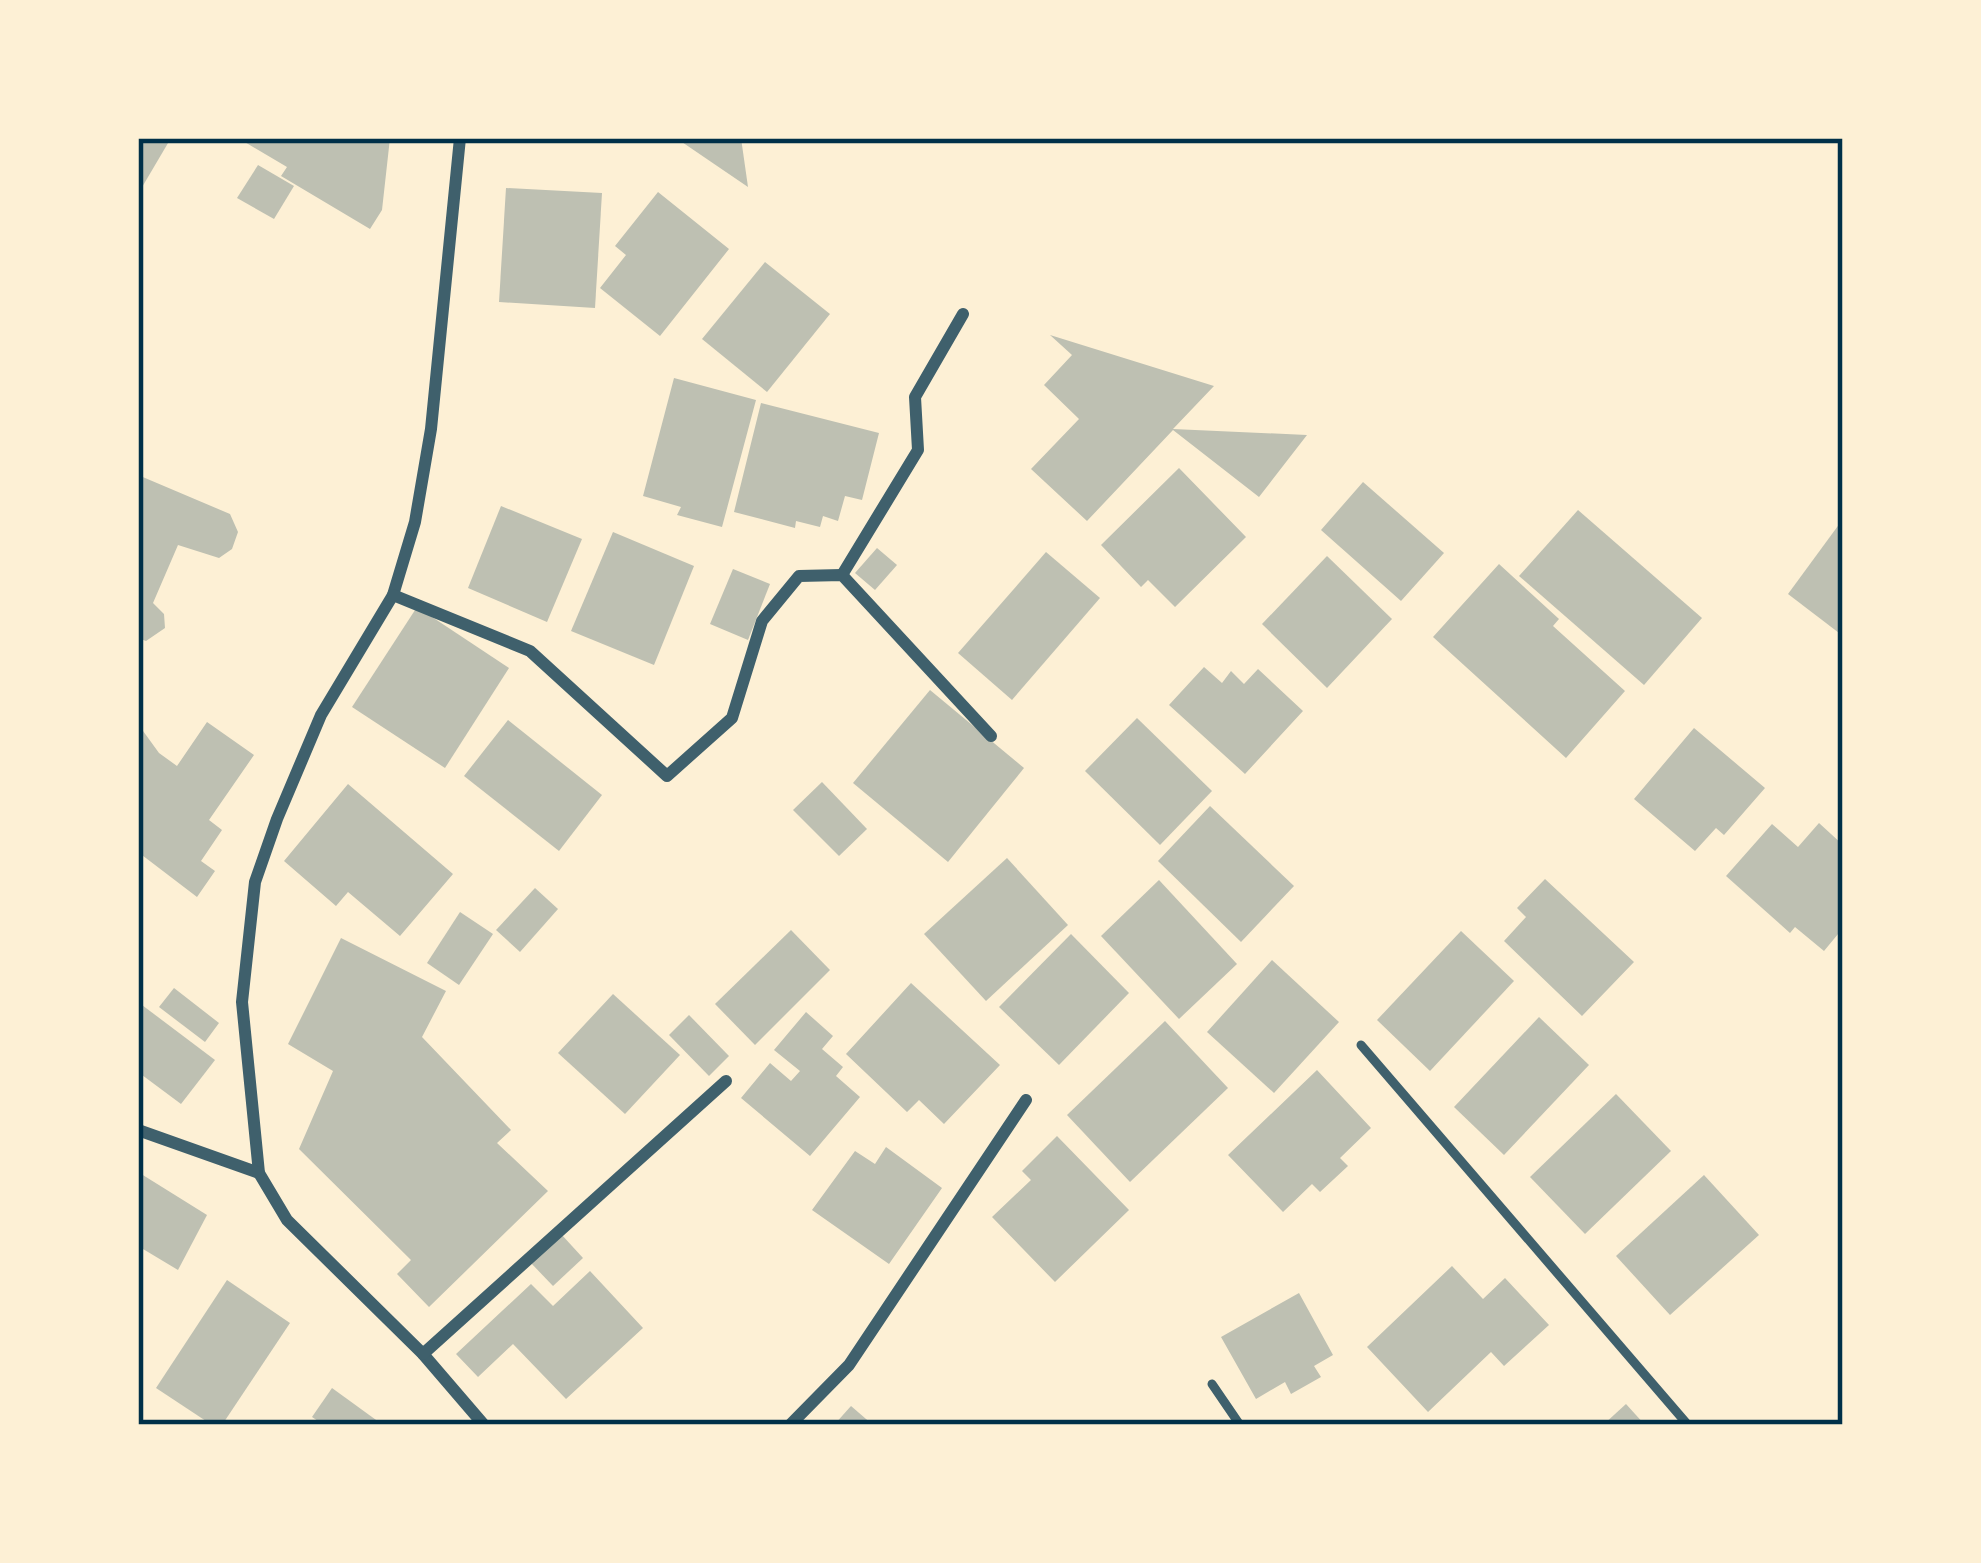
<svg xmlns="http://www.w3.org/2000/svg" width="1981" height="1563" font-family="Barlow,sans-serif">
<rect width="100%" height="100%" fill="#fdf0d5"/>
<g fill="#bec0b2">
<polygon points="138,138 171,138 138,194"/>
<polygon points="238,138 390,138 382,210 370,229 281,176 287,167"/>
<polygon points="676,138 741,138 748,187"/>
<polygon points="258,165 294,186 274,219 237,198"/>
<polygon points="506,188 602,193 595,308 499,302"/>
<polygon points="658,192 729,249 660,336 600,288 626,255 615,246"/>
<polygon points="765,262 830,314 767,392 702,339"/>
<polygon points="1050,335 1214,386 1173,429 1307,435 1259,497 1173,430 1087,521 1031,469 1079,419 1044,385 1072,355"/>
<polygon points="674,378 756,400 722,527 677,515 681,507 643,496"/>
<polygon points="761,403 879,433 862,500 845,496 838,521 823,516 820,527 796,521 795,528 734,512"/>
<polygon points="1179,468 1246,537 1175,607 1148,580 1141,587 1101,545"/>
<polygon points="138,475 230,514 238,532 232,549 219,558 178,545 153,603 164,614 165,628 146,641 138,638"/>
<polygon points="1363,482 1444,553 1401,601 1321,530"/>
<polygon points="501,506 582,539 547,622 468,588"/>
<polygon points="1578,510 1702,618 1644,685 1519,576"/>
<polygon points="1843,519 1843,636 1788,594"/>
<polygon points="613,532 694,566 654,665 571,631"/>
<polygon points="877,548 897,565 875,590 855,573"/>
<polygon points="1046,552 1100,598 1012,700 958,653"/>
<polygon points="1327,556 1392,619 1327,688 1262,624"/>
<polygon points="1499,564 1559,619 1553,626 1625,691 1566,758 1433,637"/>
<polygon points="733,569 770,584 748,640 710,624"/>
<polygon points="417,607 509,668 445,768 352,707"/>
<polygon points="1204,667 1222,683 1231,671 1244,684 1258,669 1303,711 1245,774 1169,705"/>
<polygon points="930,690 1024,768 948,862 853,783"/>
<polygon points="1137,718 1212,791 1160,845 1085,771"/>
<polygon points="508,720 602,795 559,851 464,776"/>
<polygon points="207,722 254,755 209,820 222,830 201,861 215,871 197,897 138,852 138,724 159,753 177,766"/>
<polygon points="1694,728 1765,788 1724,835 1716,828 1695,851 1634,799"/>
<polygon points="822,782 867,829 839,856 793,810"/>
<polygon points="348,784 453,874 400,936 348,892 336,906 284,861"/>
<polygon points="1210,806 1294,886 1241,942 1158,861"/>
<polygon points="1819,823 1843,845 1843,928 1824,951 1795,927 1790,933 1726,876 1772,824 1798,847"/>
<polygon points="1007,858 1068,925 986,1001 924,934"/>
<polygon points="1545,879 1634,962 1582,1016 1504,941 1526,917 1517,908"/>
<polygon points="1159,880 1237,964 1179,1019 1101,936"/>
<polygon points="535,888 558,909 520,952 496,930"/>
<polygon points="460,912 493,934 459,985 427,963"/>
<polygon points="791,930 830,970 755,1045 715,1004"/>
<polygon points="1461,931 1514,981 1430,1071 1377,1020"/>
<polygon points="1071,934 1129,993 1059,1065 999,1007"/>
<polygon points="341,938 446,991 422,1037 511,1130 497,1143 548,1191 429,1307 397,1274 411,1260 299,1149 333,1071 288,1044"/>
<polygon points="1272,960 1339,1022 1274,1093 1207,1032"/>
<polygon points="911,983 1000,1065 944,1124 919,1100 907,1112 846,1054"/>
<polygon points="174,988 219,1023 205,1042 159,1007"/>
<polygon points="613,994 680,1055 625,1114 558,1053"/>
<polygon points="138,1002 215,1060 181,1104 138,1072"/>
<polygon points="806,1012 833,1036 822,1049 843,1067 836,1076 860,1097 810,1156 741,1098 770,1063 791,1081 800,1071 774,1050"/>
<polygon points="689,1015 729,1056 709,1076 669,1035"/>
<polygon points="1539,1017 1589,1065 1504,1155 1454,1107"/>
<polygon points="1165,1021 1228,1088 1130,1182 1067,1115"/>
<polygon points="1317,1070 1371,1128 1340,1158 1348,1166 1320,1192 1312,1184 1283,1212 1228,1155"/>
<polygon points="1616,1094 1671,1151 1585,1234 1530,1177"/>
<polygon points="1057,1136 1129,1210 1055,1282 992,1217 1031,1180 1022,1171"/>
<polygon points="886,1147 942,1188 889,1264 812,1210 855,1151 875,1164"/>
<polygon points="138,1172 207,1215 178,1270 138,1246"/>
<polygon points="1704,1175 1759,1235 1670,1315 1616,1256"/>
<polygon points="561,1234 583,1258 553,1286 530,1262"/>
<polygon points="1452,1266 1483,1299 1505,1278 1549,1325 1504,1366 1491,1352 1428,1412 1367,1347"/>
<polygon points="590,1271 643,1328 566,1399 513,1344 478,1377 456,1354 531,1284 553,1306"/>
<polygon points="227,1280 290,1323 222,1425 212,1425 156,1388"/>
<polygon points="1299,1293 1333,1355 1314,1366 1321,1377 1291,1394 1285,1382 1256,1399 1221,1337"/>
<polygon points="332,1388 383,1425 324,1425 312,1417"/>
<polygon points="1626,1404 1645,1425 1603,1425"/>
<polygon points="851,1406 873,1425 834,1425"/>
</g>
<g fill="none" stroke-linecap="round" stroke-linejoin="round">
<g stroke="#3f606c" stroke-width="9">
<polyline points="1361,1045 1688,1425"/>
<polyline points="1212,1384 1240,1425"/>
</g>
<g stroke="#3f606c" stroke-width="12">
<polyline points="460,138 431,429 415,522 393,595 321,715 277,819 255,882 242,1002 259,1173 287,1220 423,1354 484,1425"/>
<polyline points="842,575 918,450 915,397 963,314"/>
<polyline points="393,595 530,651 667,776 732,718 762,621 799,576 842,575 991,736"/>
<polyline points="138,1130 259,1173"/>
<polyline points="423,1354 726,1081"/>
<polyline points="790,1425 849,1365 1026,1100"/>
</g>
</g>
<rect width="1981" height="1563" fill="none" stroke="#fdf0d5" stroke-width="282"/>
<rect x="141" y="141" width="1699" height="1281" fill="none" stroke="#003049" stroke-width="4.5"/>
</svg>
